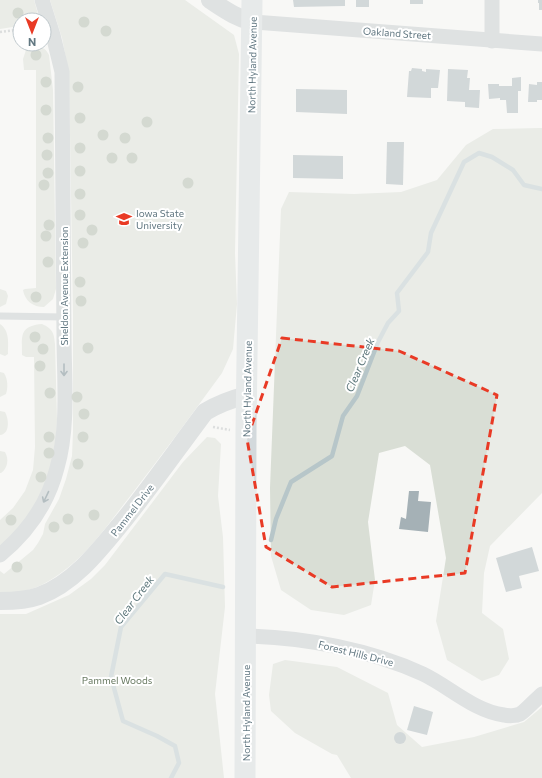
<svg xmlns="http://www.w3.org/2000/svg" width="542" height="778" font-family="Commissioner,sans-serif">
<rect width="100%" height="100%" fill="#f8f8f6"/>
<g fill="#d9ded5">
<polygon points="0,0 34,0 38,14 38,20 20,20 20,30 19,26 0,29"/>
<path d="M50,0H185L234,35L239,54L235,253L237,304L233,349L222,373C192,414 162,455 131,495C105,528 84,561 47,582C32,591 17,593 0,594V571L4,574L33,550L38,543L43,534L45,524L59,499L66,479L72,456L73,431V315L69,74L62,38Z"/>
<path d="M36,47C43,47 46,49 49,55L53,90L56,289L53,299L44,307C33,307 25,301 23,290L25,289L36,288V70H24L23,59L26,50Z"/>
<polygon points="539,128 542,128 542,493 490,546 484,573 482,613 503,629 509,659 499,675 482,681 447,660 436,621 446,558 430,465 405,446 379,453 368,522 375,580 371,605 344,615 311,610 281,590 271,556 270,488 281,209 289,192 354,194 401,192 437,180 466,145 493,129"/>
<polygon points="0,289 6,291 8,296 6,304 0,307"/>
<path d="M0,324C10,331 8,343 8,354L5,356L0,354Z"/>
<path d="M42,324C53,329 54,333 55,344L57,419L56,444L51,472L40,496L26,520L0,547V520L13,508L25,491L33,470L35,447L34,357H26L22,355C22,336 19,326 42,324Z"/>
<path d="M0,372L4,373C8,379 8,388 6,394L0,397Z"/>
<path d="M0,411L5,412C9,419 10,434 0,435Z"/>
<polygon points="207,437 215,438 221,444 218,496 223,537 225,607 215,694 224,778 0,778 0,614 26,614 69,595 91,579 105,565 183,462"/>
<path d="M0,451L5,452C9,459 8,468 1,473H0Z"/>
<polygon points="285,660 337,667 388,693 397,725 422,747 474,737 524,722 542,707 542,778 351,778 337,755 332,754 295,733 271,711 269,695 273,664"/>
</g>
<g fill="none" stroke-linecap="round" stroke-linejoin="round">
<g stroke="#b7c6c9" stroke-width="4.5">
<polyline points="271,540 276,519 291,482 332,456 343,416 357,396 378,342 388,323 399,311 397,293 428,252 431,233 464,162 479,153 492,157 513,170 524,185 542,189"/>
<polyline points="171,778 179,763 175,746 157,736 123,721 111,677 121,627 165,574 223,587"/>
</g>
</g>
<g fill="#a5b1b6">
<polygon points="293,0 345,0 345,6 294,7"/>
<rect x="356" y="0" width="13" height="7"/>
<rect x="410" y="0" width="13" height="4"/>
<polygon points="538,0 542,0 542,10 539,10 539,3 538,3"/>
<polygon points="412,68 422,69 422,71 426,72 426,69 440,70 438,88 431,88 431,98 407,97 409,71 411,71"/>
<polygon points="448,69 468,70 467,78 470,78 469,90 480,90 479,108 465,107 465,102 447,101"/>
<polygon points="521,77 521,91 518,91 518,113 507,113 506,100 500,100 500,98 489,99 488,84 499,84 499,86 512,86 512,78"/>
<polygon points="537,82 542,82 542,100 537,100 537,102 528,102 529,84 537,85"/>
<polygon points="296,89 347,90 347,114 296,112"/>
<polygon points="387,142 404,142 403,185 386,184"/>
<polygon points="293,155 343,156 343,179 293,178"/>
<polygon points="409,491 419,491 418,501 431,502 428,532 399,529 401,517 406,519"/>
<polygon points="532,547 539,571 519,576 522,588 506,592 496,558"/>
<polygon points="414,706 433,712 427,735 407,730"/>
<circle cx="400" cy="738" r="6"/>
</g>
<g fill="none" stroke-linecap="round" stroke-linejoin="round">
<g stroke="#bbbfc1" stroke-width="2.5" stroke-dasharray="2 2" stroke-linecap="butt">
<polyline points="0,32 15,30 15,34"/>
<polyline points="213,427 230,430"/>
</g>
<polyline stroke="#c1c7ca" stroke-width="7" points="0,316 64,317"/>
<g stroke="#c1c7ca" stroke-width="15">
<polyline points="253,22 542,44"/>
<polyline points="492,41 492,0"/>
<path d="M0,555C28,532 48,503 57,468C69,427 64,378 64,335C64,248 63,160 62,72L53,35L42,0"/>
<path d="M246,636C304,637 371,650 423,674C450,687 474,711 504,715C508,716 516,716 520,714C524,712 537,698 542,694"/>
</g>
<g stroke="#c1c7ca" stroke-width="18">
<path d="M210,0C224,9 236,18 253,22"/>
<path d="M0,601C12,601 28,600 39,596C75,583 101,548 124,520C152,485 178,448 205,412C218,404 232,399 247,395"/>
</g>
<polyline stroke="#d3d9dc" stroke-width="21" points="245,778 246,430 252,0"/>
</g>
<g fill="#a9b3a5">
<circle cx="18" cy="13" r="5.5"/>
<circle cx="84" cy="22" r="5.5"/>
<circle cx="106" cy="31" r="5.5"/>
<circle cx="36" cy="55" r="5.5"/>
<circle cx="46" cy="82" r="5.5"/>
<circle cx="78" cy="87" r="5.5"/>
<circle cx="46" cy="110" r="5.5"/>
<circle cx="80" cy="118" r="5.5"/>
<circle cx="147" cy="122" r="5.5"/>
<circle cx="103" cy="135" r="5.5"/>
<circle cx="48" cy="138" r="5.5"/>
<circle cx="125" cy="138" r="5.5"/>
<circle cx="80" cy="148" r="5.5"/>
<circle cx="47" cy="155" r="5.5"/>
<circle cx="112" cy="158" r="5.5"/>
<circle cx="132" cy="158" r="5.5"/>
<circle cx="80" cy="171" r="5.5"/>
<circle cx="48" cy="173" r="5.5"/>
<circle cx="188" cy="183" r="5.5"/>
<circle cx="44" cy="185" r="5.5"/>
<circle cx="80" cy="194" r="5.5"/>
<circle cx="80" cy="215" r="5.5"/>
<circle cx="49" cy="225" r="5.5"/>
<circle cx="92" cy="230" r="5.5"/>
<circle cx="46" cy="236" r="5.5"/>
<circle cx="83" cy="243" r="5.5"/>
<circle cx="48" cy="262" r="5.5"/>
<circle cx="80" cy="282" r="5.5"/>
<circle cx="36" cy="297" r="5.5"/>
<circle cx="81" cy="301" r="5.5"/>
<circle cx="35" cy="337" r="5.5"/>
<circle cx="88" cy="348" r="5.5"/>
<circle cx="43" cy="349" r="5.5"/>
<circle cx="40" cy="366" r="5.5"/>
<circle cx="50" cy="393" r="5.5"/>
<circle cx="77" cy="397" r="5.5"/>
<circle cx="84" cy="414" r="5.5"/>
<circle cx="49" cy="437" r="5.5"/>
<circle cx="83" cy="437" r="5.5"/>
<circle cx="49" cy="453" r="5.5"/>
<circle cx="78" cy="464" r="5.5"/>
<circle cx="41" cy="477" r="5.5"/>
<circle cx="94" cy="515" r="5.5"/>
<circle cx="68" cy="519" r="5.5"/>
<circle cx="11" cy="520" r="5.5"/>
<circle cx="54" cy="527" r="5.5"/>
<circle cx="17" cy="567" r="5.5"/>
</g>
<defs><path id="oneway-shaft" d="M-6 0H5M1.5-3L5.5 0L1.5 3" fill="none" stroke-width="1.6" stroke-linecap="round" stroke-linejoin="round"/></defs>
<g stroke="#627882">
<use href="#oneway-shaft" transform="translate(64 370) rotate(90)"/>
<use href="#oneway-shaft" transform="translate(46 497) rotate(115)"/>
</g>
<path d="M0 0H542V778H0ZM282,338L399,351L497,395L465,573L332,587L266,547L247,439Z" fill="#f8f8f6" fill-opacity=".55" fill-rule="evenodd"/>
<path fill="none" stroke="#e93a25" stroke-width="3" stroke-dasharray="8 5" stroke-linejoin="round" d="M282,338L399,351L497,395L465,573L332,587L266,547L247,439Z"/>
<defs>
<symbol id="university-bare" viewBox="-9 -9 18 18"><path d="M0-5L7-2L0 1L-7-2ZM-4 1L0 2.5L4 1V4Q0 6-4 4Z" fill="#e93a25" stroke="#fff" stroke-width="2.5" paint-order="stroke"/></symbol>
</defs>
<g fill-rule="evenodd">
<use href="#university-bare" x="113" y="208" width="22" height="22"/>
</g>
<g text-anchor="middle" stroke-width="4" stroke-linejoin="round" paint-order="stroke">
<g font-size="10" fill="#627882" stroke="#fff">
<text transform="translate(397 33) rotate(4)" y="4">Oakland Street</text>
<text transform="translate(252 65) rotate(-89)" y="4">North Hyland Avenue</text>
<text transform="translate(64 286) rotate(-90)" y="4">Sheldon Avenue Extension</text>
<text transform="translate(247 389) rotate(-89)" y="4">North Hyland Avenue</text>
<text transform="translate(132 510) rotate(-52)" y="4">Pammel Drive</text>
<text transform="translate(356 653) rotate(14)" y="4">Forest Hills Drive</text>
<text transform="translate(246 713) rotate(-90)" y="4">North Hyland Avenue</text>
</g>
<g font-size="10" fill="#627882" stroke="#fff" text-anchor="start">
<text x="136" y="217">Iowa State<tspan x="136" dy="12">University</tspan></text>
</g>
<g font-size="10" fill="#697a62" stroke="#fff">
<text x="117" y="684">Pammel Woods</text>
</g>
<g font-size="11" font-style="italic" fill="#5e787c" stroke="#fff">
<text transform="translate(360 365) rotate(-67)" y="4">Clear Creek</text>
<text transform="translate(134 600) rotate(-53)" y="4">Clear Creek</text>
</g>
</g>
<g transform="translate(32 32) rotate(180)"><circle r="19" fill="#ffffff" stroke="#c0c9cd"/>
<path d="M0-3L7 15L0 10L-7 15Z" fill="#e93a25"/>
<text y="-6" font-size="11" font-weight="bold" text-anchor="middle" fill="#627882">N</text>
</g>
</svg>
